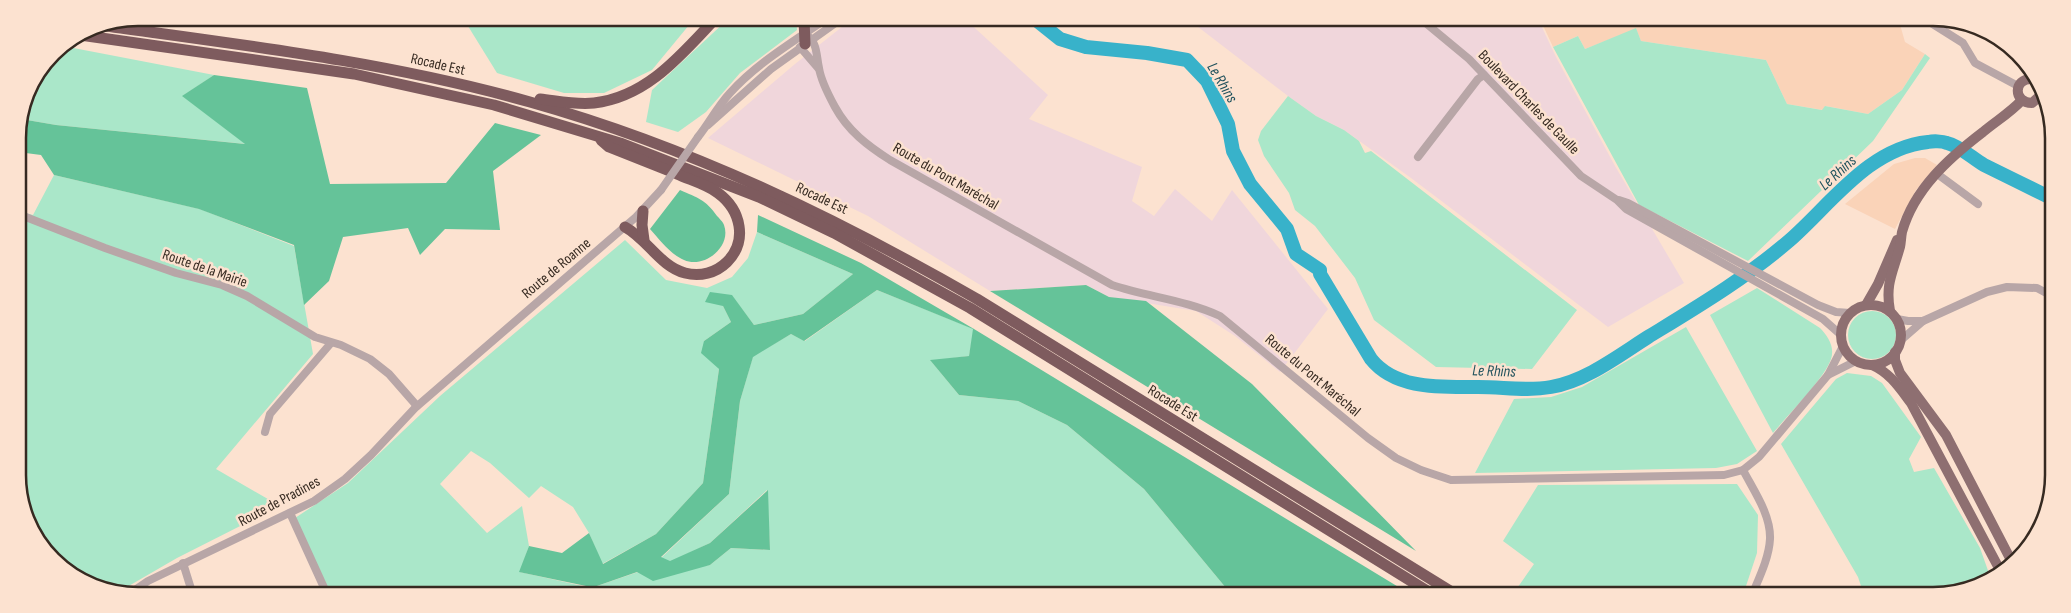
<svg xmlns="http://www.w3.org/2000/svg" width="2071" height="613" font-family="'Sofia Sans Condensed',sans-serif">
<rect width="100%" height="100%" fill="#fce2d0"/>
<g fill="#fad3b8">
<polygon points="1541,21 1899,21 1905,42 1925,54 1902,90 1868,114 1826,106 1823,110 1787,104 1766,60 1641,41 1636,29 1585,49 1578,36 1553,47"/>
<polygon points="1915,158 1925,158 1937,165 1916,190 1895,229 1845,204 1894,164"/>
</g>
<g fill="#f0d6db">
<polygon points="852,19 965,19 1048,95 1029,119 1142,167 1132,201 1154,216 1175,189 1212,221 1232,190 1328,309 1280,372 1235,336 1196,311 1109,297 1086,285 990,291 868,216 708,138 795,64"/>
<polygon points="1189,20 1539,21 1556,57 1615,166 1684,283 1608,327 1411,178 1344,130 1316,116 1288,96"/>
</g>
<g fill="#aae7c9">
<polygon points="463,18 694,19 652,70 604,93 564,93 497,73"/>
<polygon points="728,19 796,19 797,30 740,73 706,112 678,132 646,122 652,90"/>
<polygon points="1636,28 1641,41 1766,60 1787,104 1822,110 1825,106 1868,114 1902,90 1925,54 1930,58 1873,141 1748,261 1639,205 1553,47 1578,36 1585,49"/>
<polygon points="63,46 214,75 183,96 246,144 56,125 21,119 27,92 53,53"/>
<polygon points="1288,96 1316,116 1344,130 1359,141 1365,153 1371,151 1577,310 1532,369 1436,367 1374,320 1355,278 1315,226 1295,210 1289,193 1264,156 1258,140 1261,131"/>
<polygon points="54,175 200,209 294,246 313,354 216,469 280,506 177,558 120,591 107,591 53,560 20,498 18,211 33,215"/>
<polygon points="757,232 853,274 803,314 754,325 732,296 723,306 731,322 704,341 719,369 703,483 656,534 602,564 589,533 573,507 541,486 529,498 490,463 471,451 440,484 487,533 522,506 529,546 520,572 587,587 579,592 330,592 295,518 348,483 440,396 625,240 666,280 707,288 732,277 748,258"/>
<path d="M1757,288L1820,328C1828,336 1835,347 1831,359C1825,378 1787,416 1773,433L1710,315Z"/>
<polygon points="877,290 974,329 969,356 931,361 959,395 1018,401 1067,425 1144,489 1231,594 590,592 594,587 638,572 710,565 731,548 770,550 767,490 710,543 670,562 661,558 729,494 740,401 753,356 791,334 805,341"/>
<circle cx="1872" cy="335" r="24"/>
<polygon points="1686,327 1757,451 1737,464 1716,468 1475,473 1514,399 1551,397 1582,387"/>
<path d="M1847,373L1871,376L1882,383L1921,437L1909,459L1914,472L1934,468L1980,548L1991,579C1954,602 1906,595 1864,595L1858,577L1781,444L1836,379Z"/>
<polygon points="1737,484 1758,515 1757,553 1743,595 1513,594 1534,564 1503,541 1538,485"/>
</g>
<g fill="#65c399">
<polygon points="214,75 307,88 330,184 446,183 495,123 541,135 493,171 500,230 445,229 420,255 408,228 343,237 329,281 304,305 294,245 199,209 54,175 41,155 18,152 18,131 21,119 56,125 245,144 182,96"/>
<path d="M680,190C698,198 705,199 717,216C719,218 723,222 724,225C732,247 704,269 684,260C670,254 660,240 650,229Z"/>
<polygon points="758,215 861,263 974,329 1410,594 1231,594 1144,489 1067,425 1018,401 959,395 930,360 969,356 973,329 877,290 804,341 791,334 753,357 740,401 729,494 661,557 670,561 710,543 768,490 770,550 731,548 710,565 653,581 637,572 594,587 590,592 579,592 586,586 519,572 529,546 562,553 589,533 603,564 656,534 703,483 719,369 701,353 704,341 731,322 723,306 705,302 710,292 732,295 754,325 803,314 853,274 757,232"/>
<polygon points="1086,285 1109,297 1146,301 1252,384 1416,551 990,291"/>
</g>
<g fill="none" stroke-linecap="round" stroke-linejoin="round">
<path stroke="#38b2ca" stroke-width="14" d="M1035,19L1060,39L1086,47L1147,53L1187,60L1207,81L1228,124L1233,151L1250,184L1287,229L1296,254L1320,270V274L1371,359C1395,389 1438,387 1473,387C1499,386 1525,392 1551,387C1586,381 1618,356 1648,337C1697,307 1746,278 1790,240C1831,204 1869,148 1928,142C1933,141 1942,141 1947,143C1960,146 1972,158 1984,165C2006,176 2029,187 2051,198"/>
<g stroke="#b8a6a7" stroke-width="8">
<polyline points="1422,20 1469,59 1581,176 1617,200 1626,209 1823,319 1841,335"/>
<polyline points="1928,21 1963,43 1975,63 2018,86"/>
<path d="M805,34C818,42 816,55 819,68C821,81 829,96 835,107C848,131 868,146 890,160L1112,285C1148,297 1186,300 1220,316L1368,438L1396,458L1421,470L1451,480L1724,475L1743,470L1759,457L1828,375L1843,346"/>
<polyline points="800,47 818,68"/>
<polyline points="708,125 771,69 841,19"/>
<path d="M698,137C710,122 717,107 730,93C757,63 793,42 826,19"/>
<polyline points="1418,157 1478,79 1484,75"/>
<polyline points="1936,173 1978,204"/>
<polyline points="1619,200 1628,203 1818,305 1836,312 1850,313"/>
<polyline points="18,214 105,248 176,273 222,285 247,296 315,337 341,345 370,359 389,374 417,406"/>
<polyline points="1897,319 1908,321 1923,321 1987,292 2007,287 2037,288 2050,295"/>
<polyline points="1900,341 1923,321"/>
<polyline points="1828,375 1856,361"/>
<polyline points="265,432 270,414 331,343"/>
<path d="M1743,470C1754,491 1771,515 1770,539C1769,558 1759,578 1752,595"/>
<polyline points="290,513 326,592"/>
<polyline points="183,563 192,592"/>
<polyline points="132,592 148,581 314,501 345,479 371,455 415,408 636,217 661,190"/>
</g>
<g stroke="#8e6f71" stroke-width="10">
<path d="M2032,79C2013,78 2013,103 2032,103L2041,95"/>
<circle cx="1871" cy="335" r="30"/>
<polyline points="1866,305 1878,284 1897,240"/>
<path d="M1890,311C1885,284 1893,272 1900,247C1901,243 1901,237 1902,232C1914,189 1949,158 1983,132C1996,121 2010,113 2022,100"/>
<polyline points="1895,352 1895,360 1900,373 1946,435 2013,564"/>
<path d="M1872,365C1890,373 1899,387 1911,403L2001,572"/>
</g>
<g stroke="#7e5b5e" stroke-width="11">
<polyline points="804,19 805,44"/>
<path d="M99,25C243,45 389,62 530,102C690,147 834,217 977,299L1455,594"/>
<polyline points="80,35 354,74 494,105 620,143 759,197 834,233 970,308 1432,594"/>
<path d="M540,99C558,101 576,105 594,103C647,97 681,55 715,19"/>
<path d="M601,140L609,147C632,156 654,165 677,174C690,180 706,184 718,193C741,210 748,241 727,262C716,273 700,277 685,273C661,267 647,239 625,227"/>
<polyline points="643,211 642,225 644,240"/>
</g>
<polyline stroke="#b8a6a7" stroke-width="8" points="661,190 698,137"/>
</g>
<g text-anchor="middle" stroke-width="5" stroke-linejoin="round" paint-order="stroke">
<g font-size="15" fill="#362a21" stroke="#fce2d0">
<text transform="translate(438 64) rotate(13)" y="5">Rocade Est</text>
<text transform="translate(1529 102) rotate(46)" y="5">Boulevard Charles de Gaulle</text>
<text transform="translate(946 176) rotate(30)" y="5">Route du Pont Maréchal</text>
<text transform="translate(822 198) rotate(25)" y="5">Rocade Est</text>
<text transform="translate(205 268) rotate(19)" y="5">Route de la Mairie</text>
<text transform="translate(556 268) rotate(-40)" y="5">Route de Roanne</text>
<text transform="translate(1313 375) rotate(40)" y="5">Route du Pont Maréchal</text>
<text transform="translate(1173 403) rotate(32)" y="5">Rocade Est</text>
<text transform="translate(279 501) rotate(-28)" y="5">Route de Pradines</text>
</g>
<g font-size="16" font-style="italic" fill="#21525d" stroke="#fce2d0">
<text transform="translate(1223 82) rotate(59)" y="6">Le Rhins</text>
<text transform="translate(1837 172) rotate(-42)" y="6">Le Rhins</text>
<text transform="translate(1494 370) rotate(2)" y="6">Le Rhins</text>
</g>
</g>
<path d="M0 0H2071V613H0ZM138 26H1933A112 112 0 0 1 2045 138V475A112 112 0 0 1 1933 587H138A112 112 0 0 1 26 475V138A112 112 0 0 1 138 26Z" fill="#fce2d0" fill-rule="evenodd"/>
<path fill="none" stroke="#362a21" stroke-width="2.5" d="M138 26H1933A112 112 0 0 1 2045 138V475A112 112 0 0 1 1933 587H138A112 112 0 0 1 26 475V138A112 112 0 0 1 138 26Z"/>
</svg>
